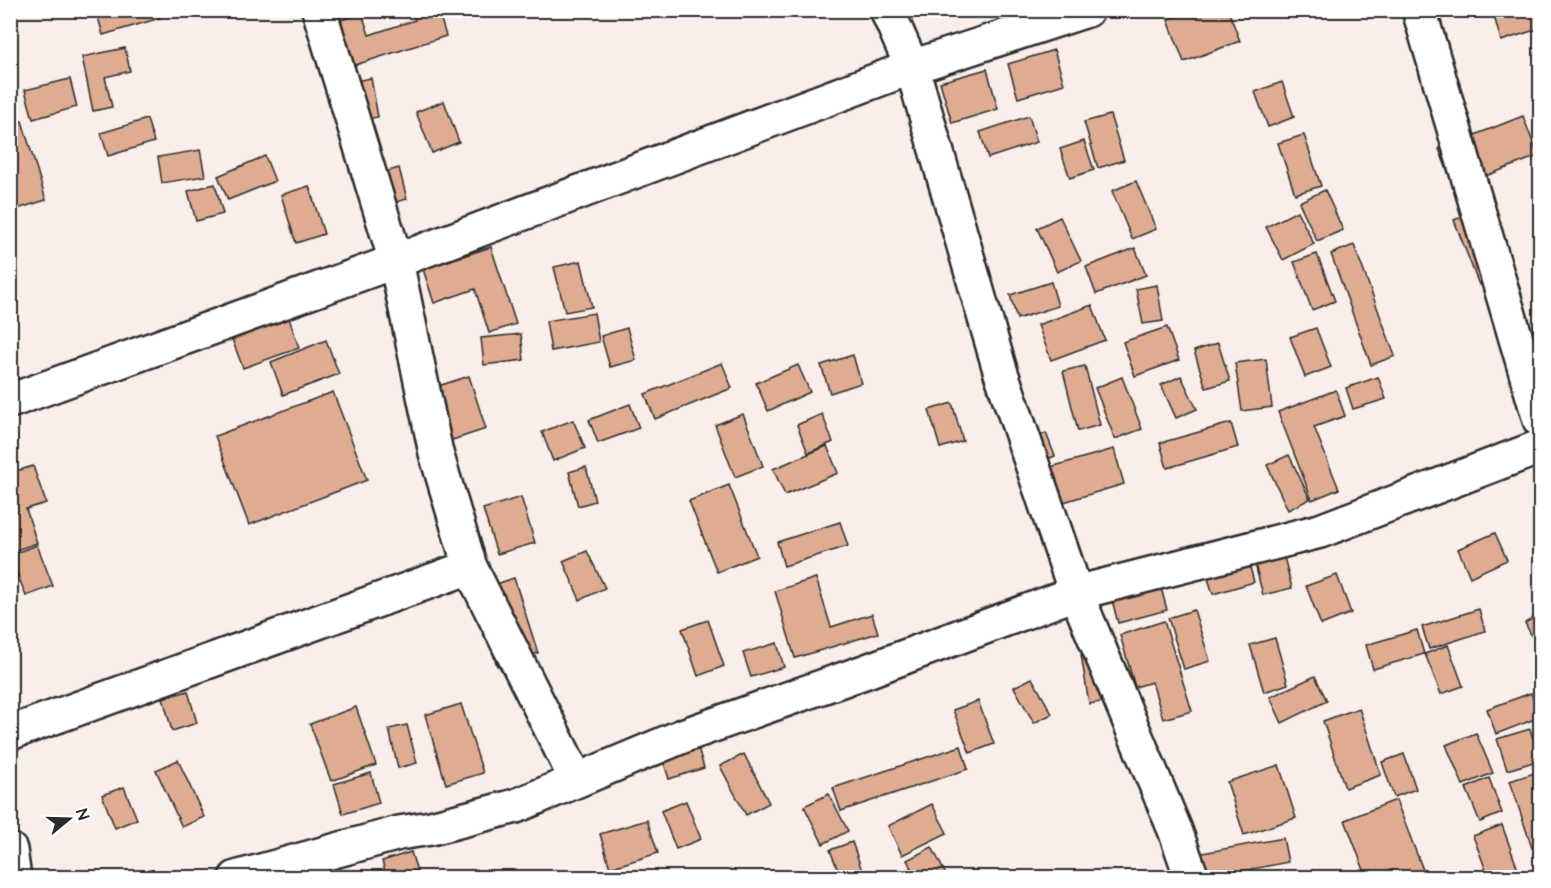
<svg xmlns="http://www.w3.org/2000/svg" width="1551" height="888" font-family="'Architects Daughter',sans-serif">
<rect width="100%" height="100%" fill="#f9eee9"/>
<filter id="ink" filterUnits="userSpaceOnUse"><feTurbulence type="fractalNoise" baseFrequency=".0167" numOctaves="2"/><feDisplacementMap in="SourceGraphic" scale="12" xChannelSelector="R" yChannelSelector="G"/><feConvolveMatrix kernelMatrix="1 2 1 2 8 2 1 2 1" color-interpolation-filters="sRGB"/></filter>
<g filter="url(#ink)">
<g fill="#dfac92" stroke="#2b2b2b" stroke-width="1.5">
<polygon points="96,10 158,10 160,18 103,35"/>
<polygon points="412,10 438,10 446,36 330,73 317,28 362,13 369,35 415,20"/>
<polygon points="1191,10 1228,10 1240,41 1184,62 1168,20"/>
<polygon points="1512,10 1540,10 1540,36 1538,29 1501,41 1494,16"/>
<polygon points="125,48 130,71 105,77 112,107 93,111 82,57"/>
<polygon points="1054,50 1064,84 1018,98 1008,64"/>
<polygon points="987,69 998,109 952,123 940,82"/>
<polygon points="371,78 378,117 350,122 343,83"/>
<polygon points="70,79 77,107 33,119 25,90"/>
<polygon points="1282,82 1294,117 1268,127 1255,92"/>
<polygon points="444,101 459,142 432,153 416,112"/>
<polygon points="1110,115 1124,160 1098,168 1084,122"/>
<polygon points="1029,116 1037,142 988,158 980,132"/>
<polygon points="1523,116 1538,156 1454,188 1439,149"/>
<polygon points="147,119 154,142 108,156 101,133"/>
<polygon points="22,121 46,200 11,211 10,124"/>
<polygon points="1304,135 1321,186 1295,194 1278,143"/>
<polygon points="1084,141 1094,170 1070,178 1060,149"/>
<polygon points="200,150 205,176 162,183 158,157"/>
<polygon points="265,156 275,181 228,200 218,176"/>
<polygon points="399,168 407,199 374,208 365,178"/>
<polygon points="1136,181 1156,229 1132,239 1112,191"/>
<polygon points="215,184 223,214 196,221 188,191"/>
<polygon points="309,186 324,234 296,243 281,195"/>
<polygon points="1325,190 1343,230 1317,241 1299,202"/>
<polygon points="1480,210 1505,275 1479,285 1454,220"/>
<polygon points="1297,211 1314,244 1283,260 1266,227"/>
<polygon points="1060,217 1081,261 1057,272 1037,228"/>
<polygon points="1354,245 1395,356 1371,365 1331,254"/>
<polygon points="491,247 516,324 489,333 475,289 434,303 423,269"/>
<polygon points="1135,248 1146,275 1096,294 1086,267"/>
<polygon points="1317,254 1335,301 1312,310 1294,262"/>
<polygon points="581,261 592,307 565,312 554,267"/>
<polygon points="1051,282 1058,306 1017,319 1010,295"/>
<polygon points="1157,285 1163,321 1143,324 1136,289"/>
<polygon points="1092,305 1105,340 1051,360 1038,325"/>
<polygon points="594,313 599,342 551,351 546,321"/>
<polygon points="289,318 299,348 243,368 232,339"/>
<polygon points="1167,327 1179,360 1135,376 1123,342"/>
<polygon points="627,328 636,360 610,367 601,336"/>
<polygon points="1316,328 1331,367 1305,377 1290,337"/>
<polygon points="521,334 524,360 484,365 481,338"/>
<polygon points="326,340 339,374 283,395 271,362"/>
<polygon points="1218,343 1230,381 1206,388 1194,351"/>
<polygon points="853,355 861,383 830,393 821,365"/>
<polygon points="1266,359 1272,407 1242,411 1235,363"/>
<polygon points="722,363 732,388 655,419 645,394"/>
<polygon points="798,365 810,392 768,411 756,383"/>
<polygon points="1085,366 1100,425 1078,431 1063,371"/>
<polygon points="469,376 486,429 431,447 414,394"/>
<polygon points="1181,376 1197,409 1176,418 1161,385"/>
<polygon points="1122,377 1142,429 1115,439 1095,388"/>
<polygon points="1378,377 1386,399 1353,409 1346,388"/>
<polygon points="1336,390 1345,416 1314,427 1339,489 1312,500 1278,412"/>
<polygon points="333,392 367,480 249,525 215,436"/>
<polygon points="952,403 963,441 940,448 929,410"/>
<polygon points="630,404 639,428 598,443 589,420"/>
<polygon points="743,414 763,466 735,477 715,425"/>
<polygon points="822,414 833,442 808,453 797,425"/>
<polygon points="573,420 585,448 553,461 542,432"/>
<polygon points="1231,423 1238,447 1167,468 1160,443"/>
<polygon points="1046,433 1055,456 1019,470 1010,447"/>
<polygon points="827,446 838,473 785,495 773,469"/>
<polygon points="1114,449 1124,484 1030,512 1019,476"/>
<polygon points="1289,455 1310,499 1288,510 1267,465"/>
<polygon points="33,466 46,503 26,509 37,543 10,552 10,473"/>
<polygon points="586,467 595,501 578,506 569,472"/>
<polygon points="729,485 757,556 717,572 689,501"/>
<polygon points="521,497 535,543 497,554 483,509"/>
<polygon points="840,522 848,546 784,566 777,542"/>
<polygon points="1495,533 1507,560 1470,577 1458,549"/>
<polygon points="37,545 53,586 26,596 10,555"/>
<polygon points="587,551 605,588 580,600 563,561"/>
<polygon points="1284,557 1292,588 1263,595 1255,564"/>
<polygon points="1248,560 1254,582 1213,594 1206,572"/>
<polygon points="1337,575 1351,613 1321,625 1306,586"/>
<polygon points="514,578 538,653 497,666 473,592"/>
<polygon points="816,578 831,627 872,614 878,633 795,658 775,591"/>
<polygon points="1159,580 1167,610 1118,623 1110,592"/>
<polygon points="1479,609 1485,631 1429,649 1422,627"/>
<polygon points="1194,610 1210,661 1184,669 1168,618"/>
<polygon points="1540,614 1540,652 1525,623"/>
<polygon points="708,620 724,666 698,676 682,629"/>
<polygon points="1164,621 1192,711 1163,719 1152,682 1135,687 1120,635"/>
<polygon points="1417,630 1424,654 1373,669 1366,645"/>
<polygon points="1275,638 1288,684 1264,692 1250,645"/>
<polygon points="777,643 784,667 751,677 743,653"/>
<polygon points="1448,645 1463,686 1441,694 1425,654"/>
<polygon points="1106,649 1115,700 1089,704 1081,654"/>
<polygon points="1315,676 1327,701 1282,723 1270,697"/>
<polygon points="1032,678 1052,714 1034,723 1014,687"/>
<polygon points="188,691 197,723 172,731 163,698"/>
<polygon points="1531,693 1540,717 1496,734 1487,709"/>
<polygon points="978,701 994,744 970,753 953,710"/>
<polygon points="461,704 483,773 446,784 425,715"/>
<polygon points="356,707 376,765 331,781 310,724"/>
<polygon points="1359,708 1381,775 1345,788 1323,721"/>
<polygon points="407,725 417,763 398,768 389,729"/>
<polygon points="1530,729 1540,760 1507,770 1497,739"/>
<polygon points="1476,733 1493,773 1463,785 1446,745"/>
<polygon points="695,737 704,768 669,779 659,747"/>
<polygon points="961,746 968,769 841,811 833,788"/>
<polygon points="744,754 769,803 746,815 720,766"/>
<polygon points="1404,754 1416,789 1394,797 1382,762"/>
<polygon points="178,760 204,817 182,827 156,770"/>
<polygon points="1279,765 1296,818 1244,835 1227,782"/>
<polygon points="1540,771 1540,845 1532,848 1510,781"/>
<polygon points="371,773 379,803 343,814 334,784"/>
<polygon points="1489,778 1502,813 1480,822 1466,788"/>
<polygon points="124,787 137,819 115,828 102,795"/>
<polygon points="829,794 848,831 823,844 804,806"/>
<polygon points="1396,800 1425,875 1419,878 1367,878 1345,820"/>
<polygon points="686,801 701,839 676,849 661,811"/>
<polygon points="932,804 947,833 902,855 888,826"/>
<polygon points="647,820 658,853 610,868 600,834"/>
<polygon points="1502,825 1521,878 1489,878 1473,836"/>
<polygon points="1283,838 1288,862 1208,878 1192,855"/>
<polygon points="852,842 863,873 852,878 841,878 830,850"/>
<polygon points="932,847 947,877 916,878 907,860"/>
<polygon points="411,852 419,878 387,878 382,861"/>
<polygon points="322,858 329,878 300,878 297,866"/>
</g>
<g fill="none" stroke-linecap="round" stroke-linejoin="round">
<defs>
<g id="minor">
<polyline points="319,10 396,261 436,453 470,567 576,779"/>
<polyline points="887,10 912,67 1000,370 1076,593 1175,830 1192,878"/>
<polyline points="1419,10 1540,420"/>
<polyline points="10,401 396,261 912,67 1087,10"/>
<polyline points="10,733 470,567"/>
<polyline points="10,850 14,878"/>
<polyline points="236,878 399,833 431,828 516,806 685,735 864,672 1076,593 1320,531 1540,447"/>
</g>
</defs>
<use href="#minor" stroke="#2b2b2b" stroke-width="38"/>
<use href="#minor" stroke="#fff" stroke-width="33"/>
</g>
</g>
<rect width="1551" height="888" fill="none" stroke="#fff" stroke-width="36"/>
<rect x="18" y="18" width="1515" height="852" fill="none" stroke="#2b2b2b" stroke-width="2" filter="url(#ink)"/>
<g transform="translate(69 819) rotate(71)" stroke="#ffffff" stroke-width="4.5" paint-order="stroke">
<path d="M0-4.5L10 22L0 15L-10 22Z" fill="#2b2b2b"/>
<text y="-9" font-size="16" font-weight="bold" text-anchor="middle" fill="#2b2b2b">N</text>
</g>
</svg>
